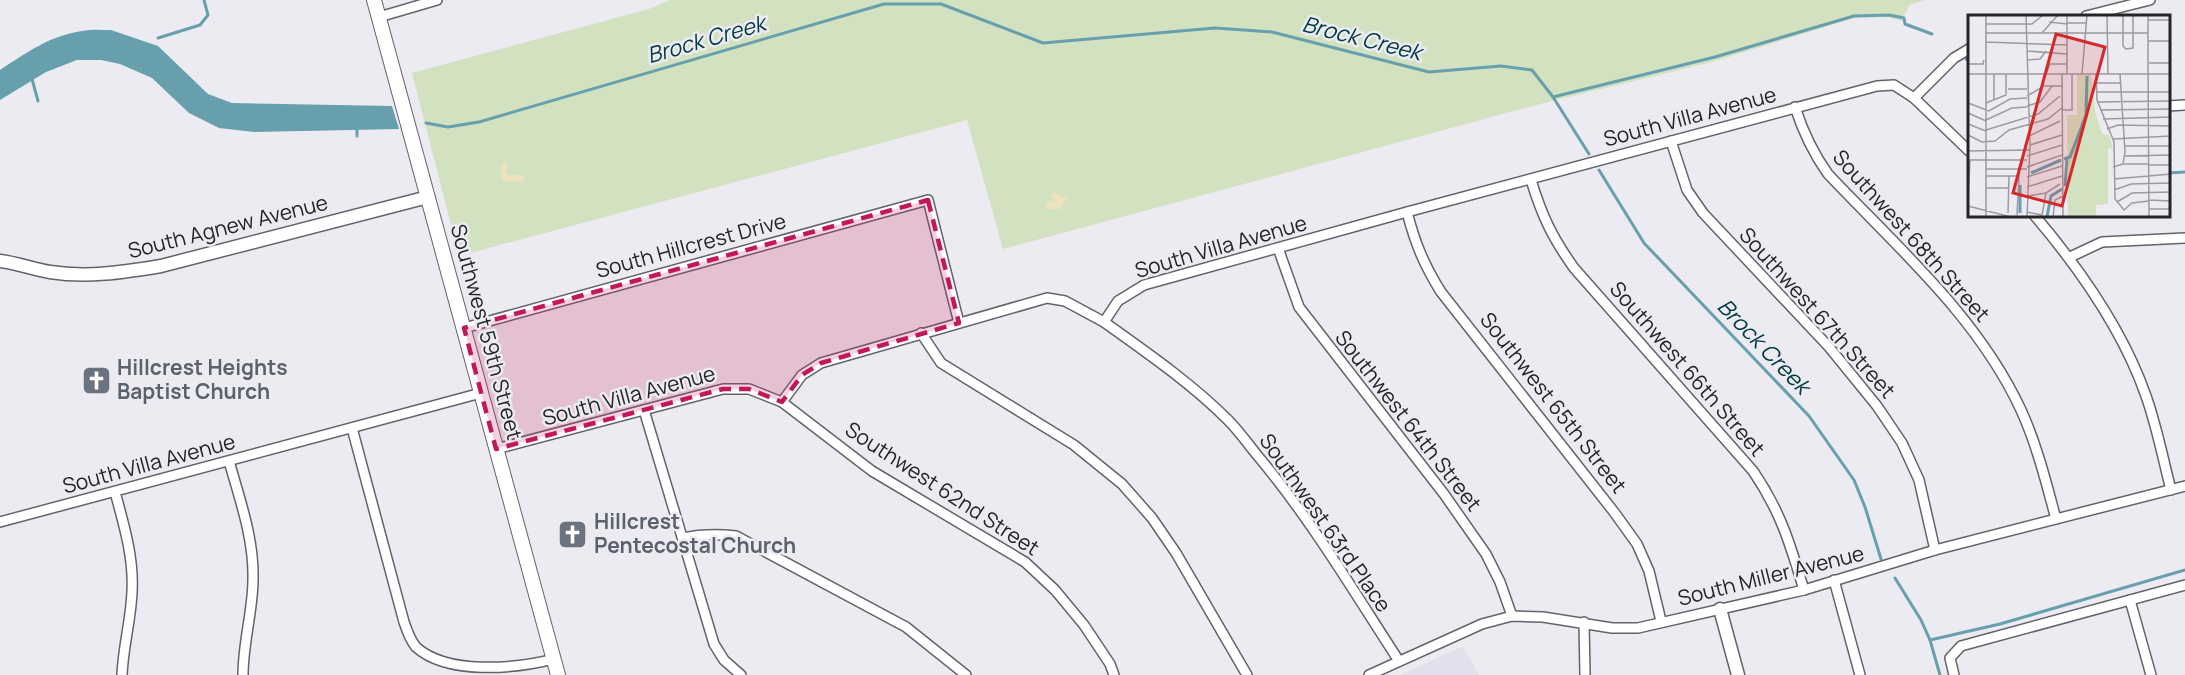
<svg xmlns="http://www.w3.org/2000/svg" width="2185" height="675" font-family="Manrope,sans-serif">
<rect width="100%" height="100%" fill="#ecebf2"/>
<polygon fill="#e3e0ee" points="1463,646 1479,675 1400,675"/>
<polygon fill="#d2e1c0" points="670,0 1926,0 1909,5 1902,21 1887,17 1854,18 1712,62 1544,103 1003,249 967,120 459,256 412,73 649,9"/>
<g fill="#ece2bd">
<polygon points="507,161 507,173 509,175 522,175 524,177 523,183 502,180 501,164"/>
<polygon points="1052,193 1057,193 1067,199 1060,209 1048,210 1046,208 1049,201 1056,202 1052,198"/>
</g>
<path fill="#67a0ac" d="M111,30L158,46L208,94L232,103L392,106L399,129L254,132L219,128L189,113L152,78L120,64L101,60H77L46,72L0,100V70C26,53 51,35 82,31C92,29 102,30 111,30Z"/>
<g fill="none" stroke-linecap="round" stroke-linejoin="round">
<g stroke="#67a0ac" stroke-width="3">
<polyline points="158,38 200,25 208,15 204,0"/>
<polyline points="1966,59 1969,61"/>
<polyline points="32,79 38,101"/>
<polyline points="1553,97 1715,57 1854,16 1889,15 1904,18 1905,24 1932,34"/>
<polyline points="426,123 448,127 479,122 884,4 941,4 1043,43 1215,28 1272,32 1429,72 1501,66 1532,70 1553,97 1589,154"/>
<polyline points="357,136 357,126"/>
<polyline points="1599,170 1644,243 1809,416 1854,480 1865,507 1881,559"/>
<polyline points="2168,173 2185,172"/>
<polyline points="1895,578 1921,620 1930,640 1940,675"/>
<polyline points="1930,640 2000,624 2185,570"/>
</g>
<defs>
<g id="minor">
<polyline points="2086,16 2150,0"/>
<polyline points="379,17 437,0"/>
<polyline points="1914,98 1969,151"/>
<polyline points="2168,106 2185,105"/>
<path d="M1795,107C1803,132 1813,153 1828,174C1898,248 1978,317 2021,410C2037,445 2046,482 2056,519"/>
<polyline points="1671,141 1687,190 1703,213 1829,347 1877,406 1902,443 1919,480 1935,550"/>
<path d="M1531,180C1542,216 1552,237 1574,268L1753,471C1781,512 1790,544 1804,590"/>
<path d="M1407,212C1415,243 1424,265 1441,292L1614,512L1637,544L1649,571L1661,621"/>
<path d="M2035,216C2080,269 2123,330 2146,396C2157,427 2163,459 2171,490"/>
<polyline points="1278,248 1299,307 1444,494 1486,554 1500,582 1512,616"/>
<polyline points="2070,257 2102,242 2185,238"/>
<path d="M1104,322C1146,352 1191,383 1228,420C1239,431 1248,444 1257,455C1311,519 1354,592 1399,661"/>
<polyline points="464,328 928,200 959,323"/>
<polyline points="921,333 941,363 1074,445 1122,484 1152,518 1176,553 1247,675"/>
<polyline points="782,402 872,471 1025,562 1055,590 1084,625 1110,664 1114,675"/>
<polyline points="644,410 714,644 724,660 741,675"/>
<path d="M352,428L404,622C407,631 410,640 416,647C447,675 514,669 554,659"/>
<polyline points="496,449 723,389 749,389 782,402 802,375 821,363 1047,298 1065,301 1104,322 1118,301 1144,285 1407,212 1877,86 1894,85 1914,98 1954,58 1969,49"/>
<path d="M229,461C240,500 254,539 253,579C253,611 243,642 243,675"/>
<path d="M115,492C124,525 134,558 132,592C131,620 123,647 122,675"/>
<polyline points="0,522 481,393"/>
<path d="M683,538C701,534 718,534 736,536L906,627L966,675"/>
<polyline points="1834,580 1860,675"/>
<polyline points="2130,600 2151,675"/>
<polyline points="1584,622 1585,675"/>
<polyline points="1369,675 1482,624 1512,616 1543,617 1612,628 1638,628 1804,590 1935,550 2185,486"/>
<polyline points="1954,675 1950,658 1961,646 2185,585"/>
</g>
<g id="tertiary">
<path d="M0,261C17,263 33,269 50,272C88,278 124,272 161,266L428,197"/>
<polyline points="1720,609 1738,675"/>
</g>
<polyline id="secondary" points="374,0 558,675"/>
</defs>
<use href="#minor" stroke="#646369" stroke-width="12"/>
<use href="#tertiary" stroke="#646369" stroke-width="15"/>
<use href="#secondary" stroke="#646369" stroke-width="16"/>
<use href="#minor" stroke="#fff" stroke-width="9"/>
<use href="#tertiary" stroke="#fff" stroke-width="12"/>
<use href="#secondary" stroke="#fff" stroke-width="14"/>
</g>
<path fill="#c2185b" fill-opacity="0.2" stroke="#c2185b" stroke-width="4.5" stroke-dasharray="12 8" stroke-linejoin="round" d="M928,200L959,323L821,363L802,375L782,402L749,389H723L496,449L464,328Z"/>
<defs>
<symbol id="church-square" viewBox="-11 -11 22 22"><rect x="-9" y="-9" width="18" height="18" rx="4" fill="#6b7280" stroke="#ecebf2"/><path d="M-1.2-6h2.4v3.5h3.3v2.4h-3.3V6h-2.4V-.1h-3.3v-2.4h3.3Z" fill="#fff"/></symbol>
</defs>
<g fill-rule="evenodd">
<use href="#church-square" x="80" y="364" width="33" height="33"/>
<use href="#church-square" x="556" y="518" width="33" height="33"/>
</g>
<g text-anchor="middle" stroke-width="5" stroke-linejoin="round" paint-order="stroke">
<g font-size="21" fill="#252427" stroke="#ecebf2">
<text transform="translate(1690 117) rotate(-15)" y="7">South Villa Avenue</text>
<text transform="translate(228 227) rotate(-14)" y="7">South Agnew Avenue</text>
<text transform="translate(1911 236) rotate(48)" y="7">Southwest 68th Street</text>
<text transform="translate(691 246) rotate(-15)" y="7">South Hillcrest Drive</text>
<text transform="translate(1221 247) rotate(-16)" y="7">South Villa Avenue</text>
<text transform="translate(1817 313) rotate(48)" y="7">Southwest 67th Street</text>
<text transform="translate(486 332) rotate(75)" y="7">Southwest 59th Street</text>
<text transform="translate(1687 369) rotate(49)" y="7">Southwest 66th Street</text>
<text transform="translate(629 396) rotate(-15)" y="7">South Villa Avenue</text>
<text transform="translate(1553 403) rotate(52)" y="7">Southwest 65th Street</text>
<text transform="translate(1408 421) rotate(52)" y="7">Southwest 64th Street</text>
<text transform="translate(149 464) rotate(-15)" y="7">South Villa Avenue</text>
<text transform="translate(942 489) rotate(33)" y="7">Southwest 62nd Street</text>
<text transform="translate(1325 523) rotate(55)" y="7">Southwest 63rd Place</text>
<text transform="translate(1771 576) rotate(-14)" y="7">South Miller Avenue</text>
</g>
<g font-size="21" font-weight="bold" fill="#5b616d" stroke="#ecebf2" text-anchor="start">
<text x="117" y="375">Hillcrest Heights<tspan x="117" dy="24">Baptist Church</tspan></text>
<text x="594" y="529">Hillcrest<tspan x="594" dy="24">Pentecostal Church</tspan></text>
</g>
<g font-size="22" font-style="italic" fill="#013a44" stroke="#ecebf2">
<text transform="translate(1362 38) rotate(14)" y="8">Brock Creek</text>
<text transform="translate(706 39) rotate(-16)" y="8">Brock Creek</text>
<text transform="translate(1764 346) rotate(46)" y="8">Brock Creek</text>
</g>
</g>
<g transform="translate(1968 15)">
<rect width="202" height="202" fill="#ecebf2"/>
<path d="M109,60H123L127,96L134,119L141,120L145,133L140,134V189L128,190V202H100L99,100H109Z" fill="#d2e1c0"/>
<path fill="none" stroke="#67a0ac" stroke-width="3" d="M96,144L102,142L118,100L119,61M63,158L93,145M97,171L99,144M52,198V170M79,202L83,181L94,174"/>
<path fill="none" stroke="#9c9ba1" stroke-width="1.5" d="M58,0L62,130L59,202M99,0V59M139,0L140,59M155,0V31L158,34L165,33V1M180,5H203M81,7L99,9M99,8H119M18,9H64L75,0M18,18H180M74,18L90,0M180,26H203M18,27L99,30M59,36L99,39M59,45L72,44L78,36M180,47L181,202M180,48V0M181,48H203M0,49H15L16,45M0,59H203M26,59V86M78,59L82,49H99M94,59L95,202M114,59L119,0M128,59L129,85L146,127L147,184L156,195L164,188L181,186M128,68H152M40,74H59M128,77H203M59,81L76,71H94M129,87L203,86M0,88L21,96L42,84L59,83M18,88L38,80V59M59,91L72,87L84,71M95,95H104V59M132,95L203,94M0,98L18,106M135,104L203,102M18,105L44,93L59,92M0,109L18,116M139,114L150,110L203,111M18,115L70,99L92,81M0,120L14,127L27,126L41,115L80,104L95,92M61,121L92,106M145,124L203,121M62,130L94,120M157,131H203M0,136L61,135M59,141L94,130M157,141L203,140M0,145H59M155,149H181M181,150H203M59,152L94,140M145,152L155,149L157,137L152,59M18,154H59M18,161H51L49,200M59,162L94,151M146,164L203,159M59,172L94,161M18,173H41M146,175L163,169L203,168M59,181L78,178L92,169M0,183L2,145M181,185L203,186M149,187L164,178L203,177M0,191L43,202M181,194H203M59,197L74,200L78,178M40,198L41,161M18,202V0M85,202L87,185L95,181"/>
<path fill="#d62828" fill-opacity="0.15" stroke="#d62828" stroke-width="3" d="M88,19L137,32L94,191L45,178Z"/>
<rect width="202" height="202" fill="none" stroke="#252427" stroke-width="3"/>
</g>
</svg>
